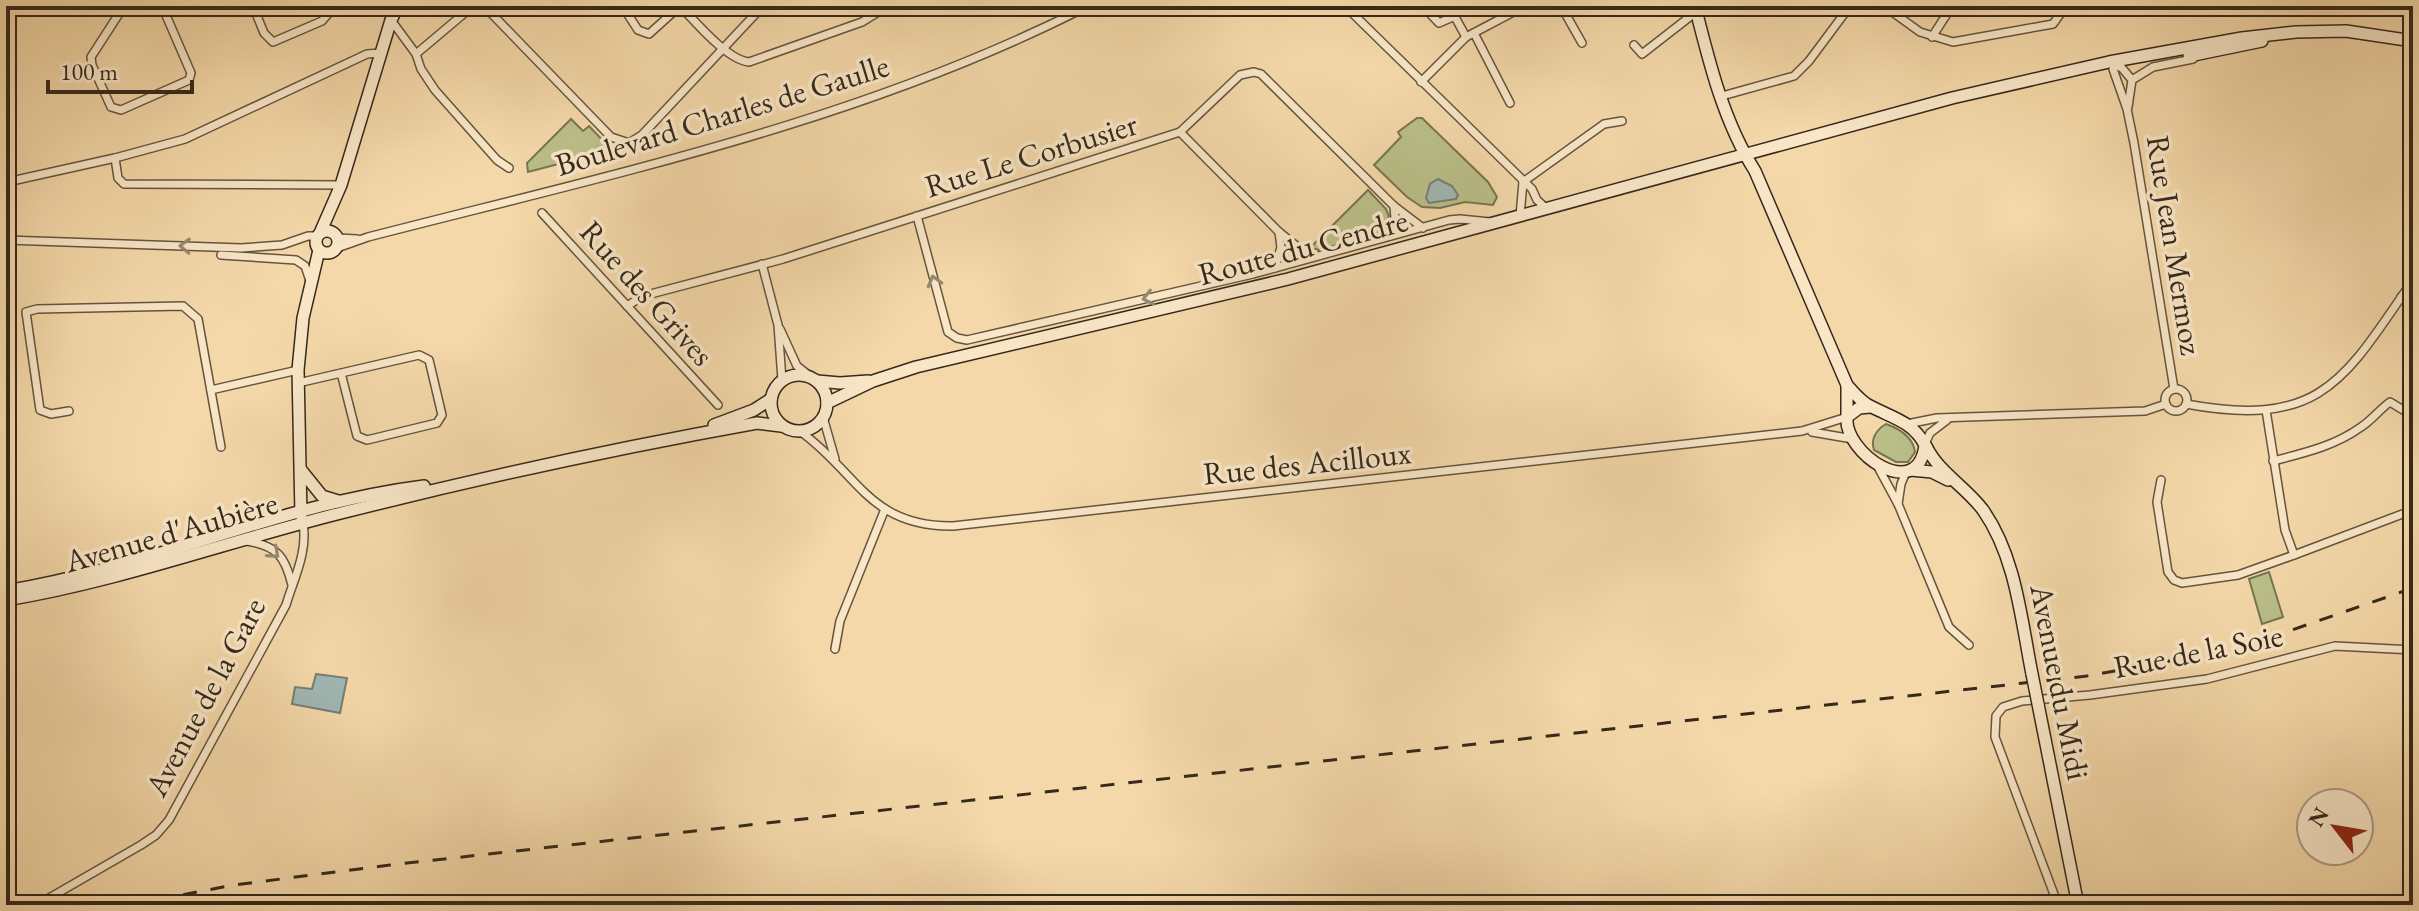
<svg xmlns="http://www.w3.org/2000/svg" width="2419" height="911" font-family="'EB Garamond',serif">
<rect width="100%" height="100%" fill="#f4d8a9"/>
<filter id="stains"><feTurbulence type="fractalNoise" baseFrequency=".0025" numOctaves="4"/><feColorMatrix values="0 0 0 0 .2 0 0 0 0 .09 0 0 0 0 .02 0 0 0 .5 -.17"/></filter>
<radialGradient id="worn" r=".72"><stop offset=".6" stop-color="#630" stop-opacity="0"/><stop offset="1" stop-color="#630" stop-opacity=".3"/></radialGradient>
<g fill="#babf89" stroke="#787452" stroke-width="2">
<polygon points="1417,118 1422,118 1488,182 1497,197 1493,205 1465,202 1440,208 1422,207 1407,197 1374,165 1401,137 1398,132"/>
<polygon points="571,119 583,131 589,126 612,150 528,172 527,163"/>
<polygon points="1368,190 1386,209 1389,216 1383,230 1375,234 1320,250 1310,248"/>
<path d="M1886,424C1900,429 1913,437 1915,452L1908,462H1896L1874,450C1870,439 1877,429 1886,424Z"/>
<polygon points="2269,572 2283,617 2262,624 2249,579"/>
</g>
<g fill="#a0b7b3" stroke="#757e76" stroke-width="2">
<polygon points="1438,179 1452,186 1458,195 1456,199 1429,203 1426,198 1430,184"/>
<polygon points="316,674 347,678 340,713 292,704 295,687 312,689"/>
</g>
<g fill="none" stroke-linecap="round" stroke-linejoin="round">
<defs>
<g id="street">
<polyline points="124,6 91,57 92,65 111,107 121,110 189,80 191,73 162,6"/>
<polyline points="253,6 264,33 273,42 322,21 328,14 329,6"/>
<path d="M680,6C696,22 727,60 749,62L862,22L888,6"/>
<polyline points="1345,6 1532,189 1537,200 1547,209"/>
<polyline points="1423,6 1439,23 1455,16"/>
<polyline points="1449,6 1466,37"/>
<polyline points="1561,6 1582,43"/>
<polyline points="1884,6 1920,32 1953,42 2053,24 2066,6"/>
<polyline points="627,13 638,30 649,34 680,6"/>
<polyline points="391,20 416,54 421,69 435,90 497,160 509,168"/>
<polyline points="1474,33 1510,103"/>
<polyline points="1932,37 1952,6"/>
<polyline points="1634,45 1642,54 1696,12"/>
<path d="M416,54L467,11C476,7 481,8 490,12L611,137L629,143L642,135L763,6"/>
<polyline points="2120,61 2113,69 2127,109 2134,143 2174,389"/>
<polyline points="2114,64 2122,68 2132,80 2128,107"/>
<polyline points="2132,80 2153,67 2193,59"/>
<polyline points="1421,82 1466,37 1525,6"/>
<polyline points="1722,96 1794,76 1809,61 1850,6"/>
<polyline points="1180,132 1240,75 1254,72 1261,74 1394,206 1423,228"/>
<polyline points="115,158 118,178 124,184 341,185"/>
<polyline points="7,182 115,158 185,139 367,54 381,53"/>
<polyline points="1523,182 1604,124 1622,121"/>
<polyline points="542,213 718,405"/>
<polyline points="917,216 948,332 957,338 967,340 1253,274 1449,220 1460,219 1490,222"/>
<polyline points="1520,216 1523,182"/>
<polyline points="1390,236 1395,218 1394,206"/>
<polyline points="338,238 357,239"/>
<polyline points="6,240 241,248 282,245 308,236 317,236"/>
<path d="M337,248L368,237C612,174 863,121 1088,6"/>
<polyline points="221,255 296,260 305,266 310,281"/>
<polyline points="762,264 778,325 782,380"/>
<polyline points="1275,268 1281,247 1279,232"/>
<polyline points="2401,297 2413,305"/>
<polyline points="627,306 643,296 783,259 1180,132 1279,232 1310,257"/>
<polyline points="780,329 797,366 811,377"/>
<polyline points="298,383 419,355 429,360 442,415 437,423 367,440 357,436 341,373"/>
<circle cx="2176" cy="400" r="11"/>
<polyline points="211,390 298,370"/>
<path d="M2186,404C2322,429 2344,380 2413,280"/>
<polyline points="69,411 51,414 40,410 26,312 37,309 183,306 198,319 221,447"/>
<polyline points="823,417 835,459"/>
<polyline points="1907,424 1937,418 2145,411 2166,404"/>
<path d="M801,432C858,473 869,527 953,526L1802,431L1847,417"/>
<polyline points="1812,432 1853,439"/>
<polyline points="1925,444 1930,433 1947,420"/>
<path d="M2273,461C2304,453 2335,446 2361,427C2372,420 2380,409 2390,402L2413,416"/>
<polyline points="1878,467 1898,504"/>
<polyline points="1906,472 1901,484 1898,504 1949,627 1969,645"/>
<polyline points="2161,480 2157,502 2168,572 2174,580 2182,583 2238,575 2294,555 2285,530 2266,410"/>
<path d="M247,541C277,546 285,556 292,585"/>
<polyline points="2294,555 2413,510"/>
<polyline points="835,649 840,621 885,509"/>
<path d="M37,905L141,845L156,835L169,820L286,605C294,578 308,552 303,523"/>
<polyline points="2058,905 1995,737 1996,716 2003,707 2022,701 2090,695 2207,679 2335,646 2413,650"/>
</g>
<g id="secondary">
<path d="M1695,6C1709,62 1724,123 1755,171L1847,385C1854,393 1862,403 1872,407C1893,418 1913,422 1925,445C1918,504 1843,453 1847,417L1859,408L1870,407"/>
<polyline points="2189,56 2262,41"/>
<circle cx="327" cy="242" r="11"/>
<polyline points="320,233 341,185 391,20 398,6"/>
<circle cx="799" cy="403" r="28"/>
<polyline points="817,381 840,383 868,381"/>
<polyline points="1847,385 1847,417"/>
<polyline points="827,403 873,381 916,367 1288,279 1952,98 2109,62 2242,38 2296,32 2346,31 2413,41"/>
<polyline points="714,425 754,410 771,399"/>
<path d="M1926,446C1938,472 1966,487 1983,510C2016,557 2021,619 2032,674"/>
<polyline points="301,470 322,496 338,501"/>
<polyline points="1911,470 1932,472 1948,480"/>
<polyline points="301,515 298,370 303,318 319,250"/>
<path d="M6,591C148,568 280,504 424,486"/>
<path d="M6,600C120,581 229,541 341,513C479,478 617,448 757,423L781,426"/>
<polyline points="2038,704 2078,905"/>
</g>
</defs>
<use href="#street" stroke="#65553e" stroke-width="10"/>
<use href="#secondary" stroke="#35291b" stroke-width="14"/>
<use href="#street" stroke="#f8e6c7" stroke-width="7"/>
<use href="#secondary" stroke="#f8e6c7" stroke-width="11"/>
<polyline stroke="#35291b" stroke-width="3" stroke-dasharray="14 14" stroke-linecap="butt" points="128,905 234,885 390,865 2087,676 2181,659 2289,631 2413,588"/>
<defs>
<polyline id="secondary-bridge" points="2032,674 2038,704"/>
</defs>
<use href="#secondary-bridge" stroke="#35291b" stroke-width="14" stroke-linecap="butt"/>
<use href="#secondary-bridge" stroke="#f8e6c7" stroke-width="11"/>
</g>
<defs><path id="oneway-chevron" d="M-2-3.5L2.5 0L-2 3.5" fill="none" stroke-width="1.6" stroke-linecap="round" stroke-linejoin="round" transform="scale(2)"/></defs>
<g stroke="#968871">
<use href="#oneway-chevron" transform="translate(185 246) rotate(-178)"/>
<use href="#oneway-chevron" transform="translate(934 281) rotate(-105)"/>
<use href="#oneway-chevron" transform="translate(1148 298) rotate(167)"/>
<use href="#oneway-chevron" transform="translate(274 553) rotate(41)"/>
</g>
<g text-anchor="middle" stroke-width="7" stroke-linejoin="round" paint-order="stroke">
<g font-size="32" fill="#35291b" stroke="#f8e6c7">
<text transform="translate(722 115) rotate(-17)" y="11">Boulevard Charles de Gaulle</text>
<text transform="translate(1031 155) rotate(-17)" y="11">Rue Le Corbusier</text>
<text transform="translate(2175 245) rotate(81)" y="11">Rue Jean Mermoz</text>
<text transform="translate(1303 247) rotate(-15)" y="11">Route du Cendre</text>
<text transform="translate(647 293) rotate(48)" y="11">Rue des Grives</text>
<text transform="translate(1307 463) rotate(-6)" y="11">Rue des Acilloux</text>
<text transform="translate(171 532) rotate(-16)" y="11">Avenue d'Aubière</text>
<text transform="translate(2198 651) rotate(-11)" y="11">Rue de la Soie</text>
<text transform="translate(2060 682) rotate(79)" y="11">Avenue du Midi</text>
<text transform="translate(205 697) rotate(-62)" y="11">Avenue de la Gare</text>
</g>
</g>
<rect width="2419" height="911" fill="none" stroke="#f4d8a9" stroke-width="32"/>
<rect x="8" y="8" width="2403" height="895" fill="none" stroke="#35291b" stroke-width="4"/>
<rect x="16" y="16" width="2387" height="879" fill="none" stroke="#35291b" stroke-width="2"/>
<g transform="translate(2335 827) rotate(301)"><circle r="38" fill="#f8e6c7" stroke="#aa9a82" stroke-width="2"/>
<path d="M0-6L14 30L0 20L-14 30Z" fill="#8f2418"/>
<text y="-12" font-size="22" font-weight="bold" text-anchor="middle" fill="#35291b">N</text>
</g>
<path d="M48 80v12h144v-12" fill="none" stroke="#35291b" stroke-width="4"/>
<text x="60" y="80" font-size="24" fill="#35291b" stroke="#f8e6c7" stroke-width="6" paint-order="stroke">100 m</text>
<rect width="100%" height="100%" filter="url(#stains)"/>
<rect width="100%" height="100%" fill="url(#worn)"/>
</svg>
